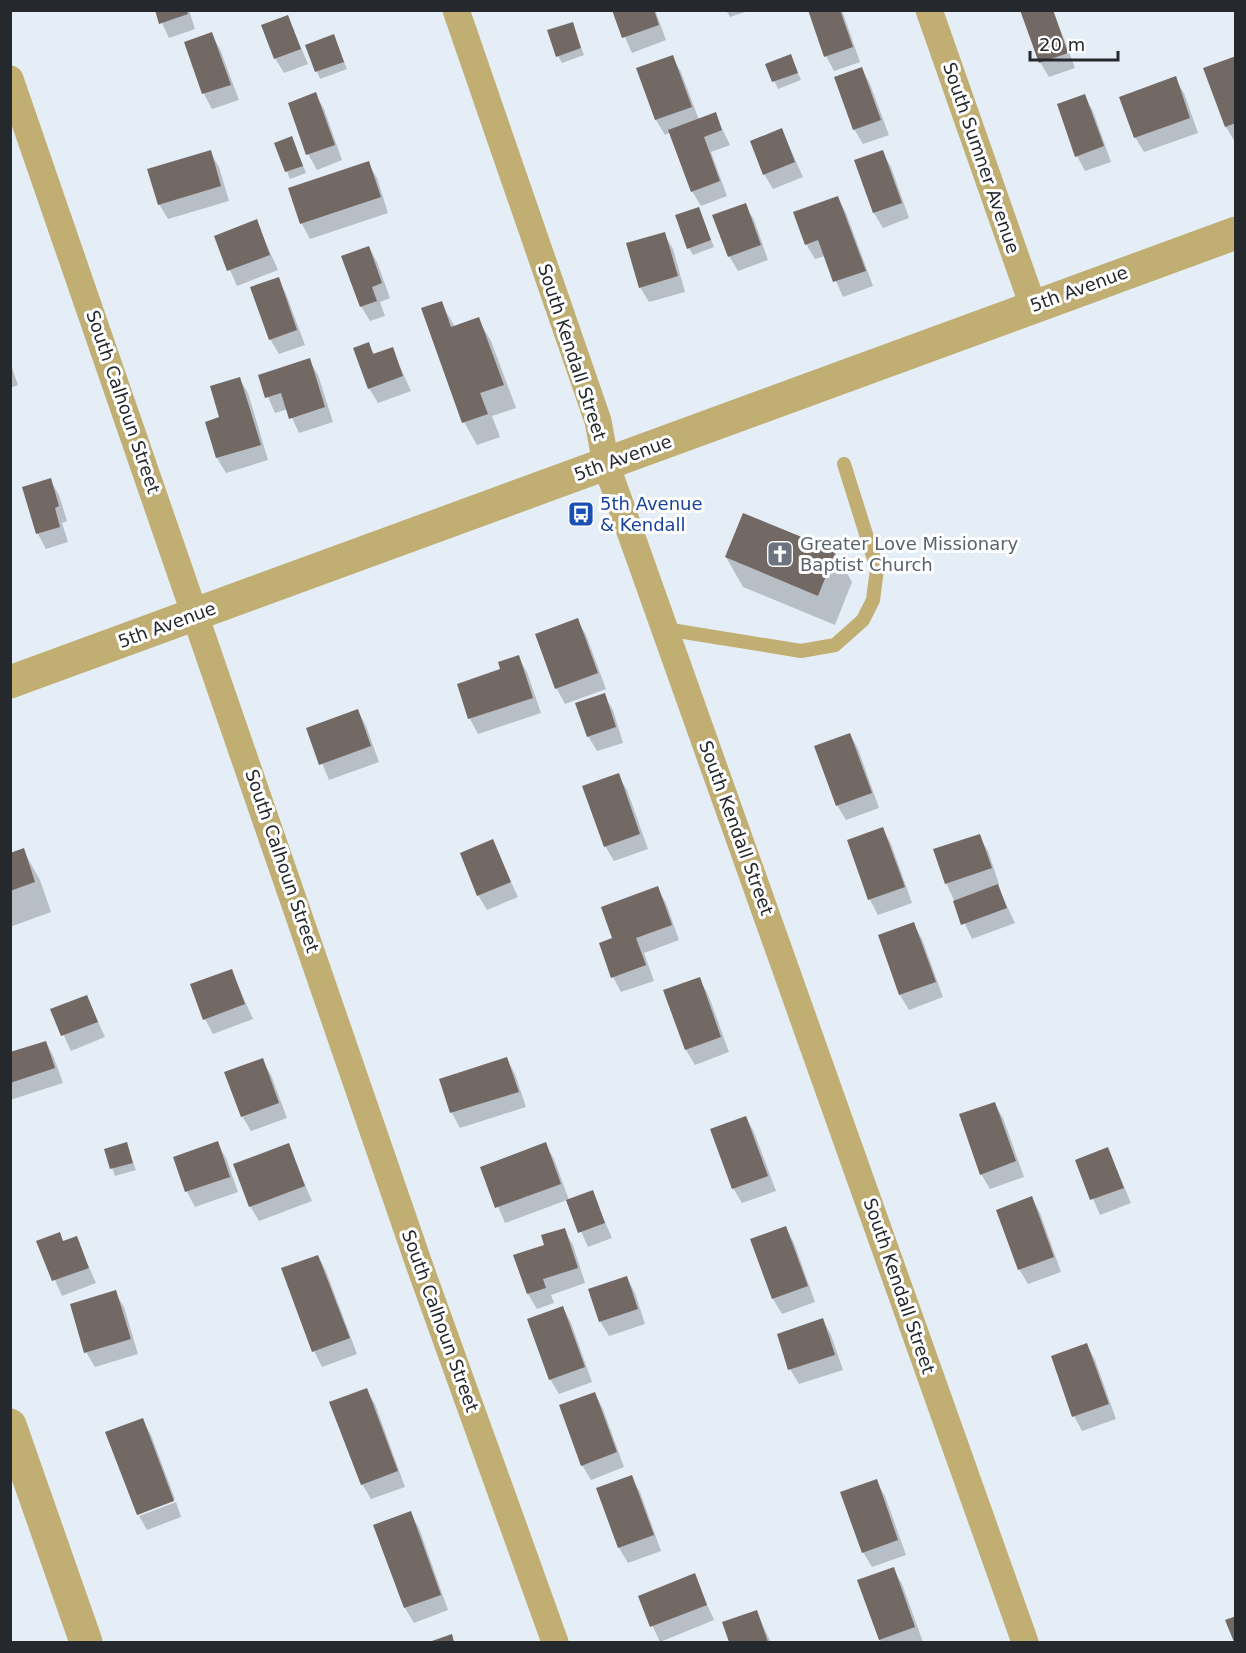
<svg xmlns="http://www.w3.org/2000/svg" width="1246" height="1653" font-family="'DejaVu Sans',sans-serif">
<rect width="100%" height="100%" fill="#e5eef7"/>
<g fill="#0003">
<polygon points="156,10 189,10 195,29 169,38"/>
<polygon points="613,10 655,10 666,40 632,53"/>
<polygon points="726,10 751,10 730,17"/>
<polygon points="809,10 842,10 860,62 834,71 826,56"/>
<polygon points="1023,10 1053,10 1075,68 1049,77 1040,62"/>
<polygon points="288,17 308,64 284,73 275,58"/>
<polygon points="572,24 584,55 562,63 558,56"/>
<polygon points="211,34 220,49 239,100 212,109 204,94 186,43"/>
<polygon points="334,36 347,69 320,79 307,46"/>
<polygon points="791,56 801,80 778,89 767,65"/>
<polygon points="672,57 681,72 699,120 715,114 730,145 711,152 727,196 701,206 692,191 671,132 665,135 656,120"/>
<polygon points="1236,58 1236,141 1235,142 1226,127"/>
<polygon points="862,69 870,84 889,135 863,144 854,129"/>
<polygon points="1175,78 1184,93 1198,133 1144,152 1135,137"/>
<polygon points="315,94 324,109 342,160 317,170 308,154 290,104"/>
<polygon points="1084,96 1093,111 1111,162 1085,171 1077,156"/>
<polygon points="782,130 803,177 773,189 764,174"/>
<polygon points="292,138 306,173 290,179 276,144"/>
<polygon points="210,152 219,167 229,201 168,219 159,204"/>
<polygon points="882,152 891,167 909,218 883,228 874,213 856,161"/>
<polygon points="368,163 377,178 388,213 310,239 302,224 290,189"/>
<polygon points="838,198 846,213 873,286 843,297 825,256 815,259 806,244"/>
<polygon points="745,205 754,220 768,260 738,271 729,256"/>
<polygon points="698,208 714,247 693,255 689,248"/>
<polygon points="256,221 278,270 237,286 215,236"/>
<polygon points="664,234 673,249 685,292 649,302 640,287"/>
<polygon points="369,247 377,262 390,298 380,302 385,316 370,321 361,306"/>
<polygon points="278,279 286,294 305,345 279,354 270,339"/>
<polygon points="441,303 455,327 478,319 491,341 516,408 492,416 500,437 477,445 464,422 423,309"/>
<polygon points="368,344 375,355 392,349 411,391 378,403 369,388"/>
<polygon points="309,360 318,375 333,422 299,433 288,409 275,413 259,376"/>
<polygon points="10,362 18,385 10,388"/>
<polygon points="239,378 248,393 268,460 226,473 217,458 207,423 221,418"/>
<polygon points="50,480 59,495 67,521 62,523 68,542 46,549 38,534 24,488"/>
<polygon points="835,553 852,582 835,625 743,587 726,557"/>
<polygon points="577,620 586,635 606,689 565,704 557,689 536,635"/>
<polygon points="518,657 527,672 541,713 478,734 470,719 459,685 502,670"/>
<polygon points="604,695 613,710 623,743 597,751 588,736"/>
<polygon points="358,711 366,726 379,762 329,780 308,729"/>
<polygon points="850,734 858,749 879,808 846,820 837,805"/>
<polygon points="618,775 627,790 648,849 614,861 605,846"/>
<polygon points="883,829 891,844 912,903 878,915 870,900 849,841"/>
<polygon points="979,836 988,851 999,884 997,885 1015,923 972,939 946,883"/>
<polygon points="492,841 518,897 487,910 478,895"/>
<polygon points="23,850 40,880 51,912 10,927 10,854"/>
<polygon points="657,888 666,903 679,940 644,953 654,981 621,992 613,977 601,944 614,939"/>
<polygon points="913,924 922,939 943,997 909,1010 900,995 879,936"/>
<polygon points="231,970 253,1019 213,1034 205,1019"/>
<polygon points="699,979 708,994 729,1052 695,1065 686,1050 665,991"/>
<polygon points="87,997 105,1037 71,1051 52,1010"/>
<polygon points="46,1042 54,1058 63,1083 10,1100 10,1054"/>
<polygon points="507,1059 515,1074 526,1107 460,1128 452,1113 441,1080"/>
<polygon points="262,1060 271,1075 287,1118 251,1131 242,1116"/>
<polygon points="994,1103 1003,1118 1024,1177 990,1189 981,1174"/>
<polygon points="746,1117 754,1132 776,1191 742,1203 733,1188"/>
<polygon points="217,1143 226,1158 238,1192 195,1207 187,1192 175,1158"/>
<polygon points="126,1144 136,1170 115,1176 106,1150"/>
<polygon points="545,1144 554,1159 569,1200 592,1192 612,1238 588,1247 567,1200 505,1223 482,1168"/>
<polygon points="288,1145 312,1201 259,1221 250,1206"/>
<polygon points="1108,1149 1131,1203 1100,1215 1077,1161"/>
<polygon points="1032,1198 1040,1213 1061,1272 1028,1284 1019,1269"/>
<polygon points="786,1228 794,1243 815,1302 782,1314 773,1299"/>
<polygon points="564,1230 573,1245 585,1283 551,1295 554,1303 537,1309 528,1294 515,1256 546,1246"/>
<polygon points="59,1234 64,1242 76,1238 96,1283 62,1296 38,1241"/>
<polygon points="318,1256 326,1271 357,1354 322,1367 314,1351 283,1269"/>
<polygon points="627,1278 635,1293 645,1324 609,1336 600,1321"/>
<polygon points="115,1292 124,1307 138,1354 95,1367 86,1352"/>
<polygon points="563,1308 571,1323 592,1382 559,1394 550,1379"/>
<polygon points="823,1320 831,1335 843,1370 799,1384 790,1369 779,1335"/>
<polygon points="1087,1345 1095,1360 1116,1419 1082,1431 1074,1416"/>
<polygon points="366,1389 375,1404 405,1487 371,1499 362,1484"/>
<polygon points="595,1394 603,1409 624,1467 591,1480 582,1465"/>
<polygon points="142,1420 151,1435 175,1499 138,1515 107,1433"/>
<polygon points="631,1477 640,1492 661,1551 628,1563 619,1548 598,1489"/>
<polygon points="876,1481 885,1496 906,1555 872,1567 863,1552"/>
<polygon points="176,1502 181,1517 147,1530 139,1516"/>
<polygon points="410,1513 419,1528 448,1610 414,1623 405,1608 375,1525"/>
<polygon points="893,1569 902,1584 923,1642 882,1642 880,1640 859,1581"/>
<polygon points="694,1575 714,1620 660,1642 639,1597"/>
<polygon points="756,1612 771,1642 730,1642 723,1623"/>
</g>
<g fill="#736964">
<polygon points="155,10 187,10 188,14 159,24"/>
<polygon points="612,10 654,10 659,25 622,38"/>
<polygon points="808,10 840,10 853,47 824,57"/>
<polygon points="1020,10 1053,10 1068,53 1039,63"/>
<polygon points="288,15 301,49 274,59 261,25"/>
<polygon points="573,22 581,48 556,57 547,30"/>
<polygon points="212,32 231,85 202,94 184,42"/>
<polygon points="334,34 344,62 315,72 305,45"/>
<polygon points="791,54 798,73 772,82 765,64"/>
<polygon points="673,55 692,107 655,120 636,68"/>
<polygon points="1236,56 1236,123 1225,127 1203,68"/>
<polygon points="862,67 881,120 853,130 834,77"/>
<polygon points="1176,76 1190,118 1134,138 1119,97"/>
<polygon points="316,92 335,145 306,155 288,103"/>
<polygon points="1085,94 1104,146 1075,157 1057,104"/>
<polygon points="716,112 722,130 704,137 720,181 691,192 668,130"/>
<polygon points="782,128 795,162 763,175 750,141"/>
<polygon points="292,136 303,166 285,172 274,143"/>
<polygon points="211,150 221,186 158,205 147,169"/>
<polygon points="883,150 902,203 873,213 854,160"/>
<polygon points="369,161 381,197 300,224 288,188"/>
<polygon points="838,196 866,271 833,282 818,240 805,245 793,212"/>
<polygon points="746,203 761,245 728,257 712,215"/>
<polygon points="699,207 711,240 687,249 675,215"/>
<polygon points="257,219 270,255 227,271 214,236"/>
<polygon points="665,232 678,276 639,288 626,243"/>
<polygon points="369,246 382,283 372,287 377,301 360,307 341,256"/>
<polygon points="279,277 297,330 269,340 250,287"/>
<polygon points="442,301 451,327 479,317 504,385 480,393 488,414 462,423 421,308"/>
<polygon points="369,342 373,354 393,347 403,376 368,389 353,348"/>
<polygon points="310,358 325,407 289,419 281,393 265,398 258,375"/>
<polygon points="240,377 261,445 216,458 205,422 219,417 210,386"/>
<polygon points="51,478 59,506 55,508 60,527 36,534 22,487"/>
<polygon points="743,513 836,551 818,596 725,557"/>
<polygon points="578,618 598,673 555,689 535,634"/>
<polygon points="519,655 533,698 468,719 457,684 500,669 498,662"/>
<polygon points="605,693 616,727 587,737 575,703"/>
<polygon points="358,709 371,746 319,765 306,728"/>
<polygon points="850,733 872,793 836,806 814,746"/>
<polygon points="619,773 640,834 604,847 582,786"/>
<polygon points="883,827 905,887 868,900 847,840"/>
<polygon points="980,834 992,868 945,884 933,849"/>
<polygon points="493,839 511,882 477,896 460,853"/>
<polygon points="24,848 35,882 10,891 10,853"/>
<polygon points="998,884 1007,908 961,925 953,901"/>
<polygon points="658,886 672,925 636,938 646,965 611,978 599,943 612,938 601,907"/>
<polygon points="914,922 936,982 899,995 878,935"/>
<polygon points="232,969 245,1004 203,1020 190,984"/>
<polygon points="700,977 721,1037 685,1050 663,990"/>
<polygon points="87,995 98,1022 61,1036 50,1009"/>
<polygon points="46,1041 55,1068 10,1083 10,1052"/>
<polygon points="507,1057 519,1092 450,1113 439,1079"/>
<polygon points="263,1058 279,1103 241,1117 224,1072"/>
<polygon points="995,1102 1016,1161 980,1175 959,1114"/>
<polygon points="746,1116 768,1176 732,1189 710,1129"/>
<polygon points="218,1141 230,1177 185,1192 173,1157"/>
<polygon points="127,1142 133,1163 110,1169 104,1149"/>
<polygon points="546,1142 561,1184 495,1208 480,1167"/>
<polygon points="289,1143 305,1186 249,1207 233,1164"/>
<polygon points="1108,1147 1124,1188 1090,1200 1075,1160"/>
<polygon points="593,1190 605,1223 578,1233 566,1200"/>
<polygon points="1032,1196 1054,1257 1018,1270 996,1210"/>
<polygon points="786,1226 808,1286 772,1299 750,1239"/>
<polygon points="565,1228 578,1268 543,1279 546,1288 527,1294 513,1255 544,1245 541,1235"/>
<polygon points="60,1232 63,1241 77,1236 89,1268 52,1281 36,1241"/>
<polygon points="318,1255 350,1338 312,1352 281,1268"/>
<polygon points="627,1276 638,1309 599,1322 588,1289"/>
<polygon points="116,1290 131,1339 84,1353 70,1304"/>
<polygon points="563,1306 585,1367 549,1380 527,1319"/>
<polygon points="823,1318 835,1355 788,1370 777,1334"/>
<polygon points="1087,1343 1109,1404 1072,1417 1051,1356"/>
<polygon points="367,1388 398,1471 361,1485 329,1402"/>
<polygon points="595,1392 617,1452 581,1466 559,1405"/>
<polygon points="143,1418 174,1501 137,1515 105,1432"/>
<polygon points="632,1475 654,1535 618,1548 596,1488"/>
<polygon points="877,1479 898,1540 862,1553 840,1492"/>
<polygon points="411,1511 441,1595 404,1608 373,1525"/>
<polygon points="894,1567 915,1627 879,1640 857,1580"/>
<polygon points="695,1573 707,1605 650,1627 638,1596"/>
<polygon points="757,1610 768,1642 729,1642 722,1622"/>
<polygon points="1236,1616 1236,1642 1234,1642 1225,1620"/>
<polygon points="452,1634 454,1642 429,1642"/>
</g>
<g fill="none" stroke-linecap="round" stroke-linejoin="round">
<polyline stroke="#c0ae72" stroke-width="14" points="665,629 801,651 835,645 863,620 873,600 877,569 844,464"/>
<g stroke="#c0ae72" stroke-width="27">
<polyline points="456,10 598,421 606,464 1025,1642"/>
<polyline points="929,10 1033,306"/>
<polyline points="10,79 420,1267 555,1642"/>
</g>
<g stroke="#c0ae72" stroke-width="33">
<polyline points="10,682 1236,233"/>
<polyline points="10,1425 86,1642"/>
</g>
</g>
<defs>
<symbol id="bus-square" viewBox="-11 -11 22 22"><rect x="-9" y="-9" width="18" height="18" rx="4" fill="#1a4fb4" stroke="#fff"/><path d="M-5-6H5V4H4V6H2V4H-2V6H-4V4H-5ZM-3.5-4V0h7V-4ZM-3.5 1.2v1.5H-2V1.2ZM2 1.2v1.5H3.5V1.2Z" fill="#fff"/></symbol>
<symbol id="church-square" viewBox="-11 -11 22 22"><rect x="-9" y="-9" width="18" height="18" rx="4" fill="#6b7280" stroke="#fff"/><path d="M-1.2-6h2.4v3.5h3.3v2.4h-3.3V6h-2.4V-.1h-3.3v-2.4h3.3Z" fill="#fff"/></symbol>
</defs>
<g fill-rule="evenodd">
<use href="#bus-square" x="566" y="499" width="30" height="30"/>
<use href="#church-square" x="765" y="539" width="30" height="30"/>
</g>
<g text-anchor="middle" stroke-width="6" stroke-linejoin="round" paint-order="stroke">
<g font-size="18" fill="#25282c" stroke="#fff">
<text transform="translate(981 158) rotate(71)" y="6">South Sumner Avenue</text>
<text transform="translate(1079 289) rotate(-20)" y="6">5th Avenue</text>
<text transform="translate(572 352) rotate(72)" y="6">South Kendall Street</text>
<text transform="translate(123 402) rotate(71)" y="6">South Calhoun Street</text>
<text transform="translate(623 458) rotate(-20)" y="6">5th Avenue</text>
<text transform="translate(167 625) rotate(-20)" y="6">5th Avenue</text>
<text transform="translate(736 828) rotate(70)" y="6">South Kendall Street</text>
<text transform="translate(282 861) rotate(71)" y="6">South Calhoun Street</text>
<text transform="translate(899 1286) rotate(71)" y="6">South Kendall Street</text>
<text transform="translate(440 1321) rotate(70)" y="6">South Calhoun Street</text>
</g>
<g font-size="18" fill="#164399" stroke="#fff" text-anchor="start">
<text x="600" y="510">5th Avenue<tspan x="600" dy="21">&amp; Kendall</tspan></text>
</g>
<g font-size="18" fill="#5b616d" stroke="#fff" text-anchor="start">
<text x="800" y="550">Greater Love Missionary<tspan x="800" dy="21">Baptist Church</tspan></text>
</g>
</g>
<rect width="1246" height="1653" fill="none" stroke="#25282c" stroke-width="24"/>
<path d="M1030 51v9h88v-9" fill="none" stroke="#25282c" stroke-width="3"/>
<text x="1039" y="51" font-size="18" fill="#25282c" stroke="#ffffff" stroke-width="4.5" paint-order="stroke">20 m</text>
</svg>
